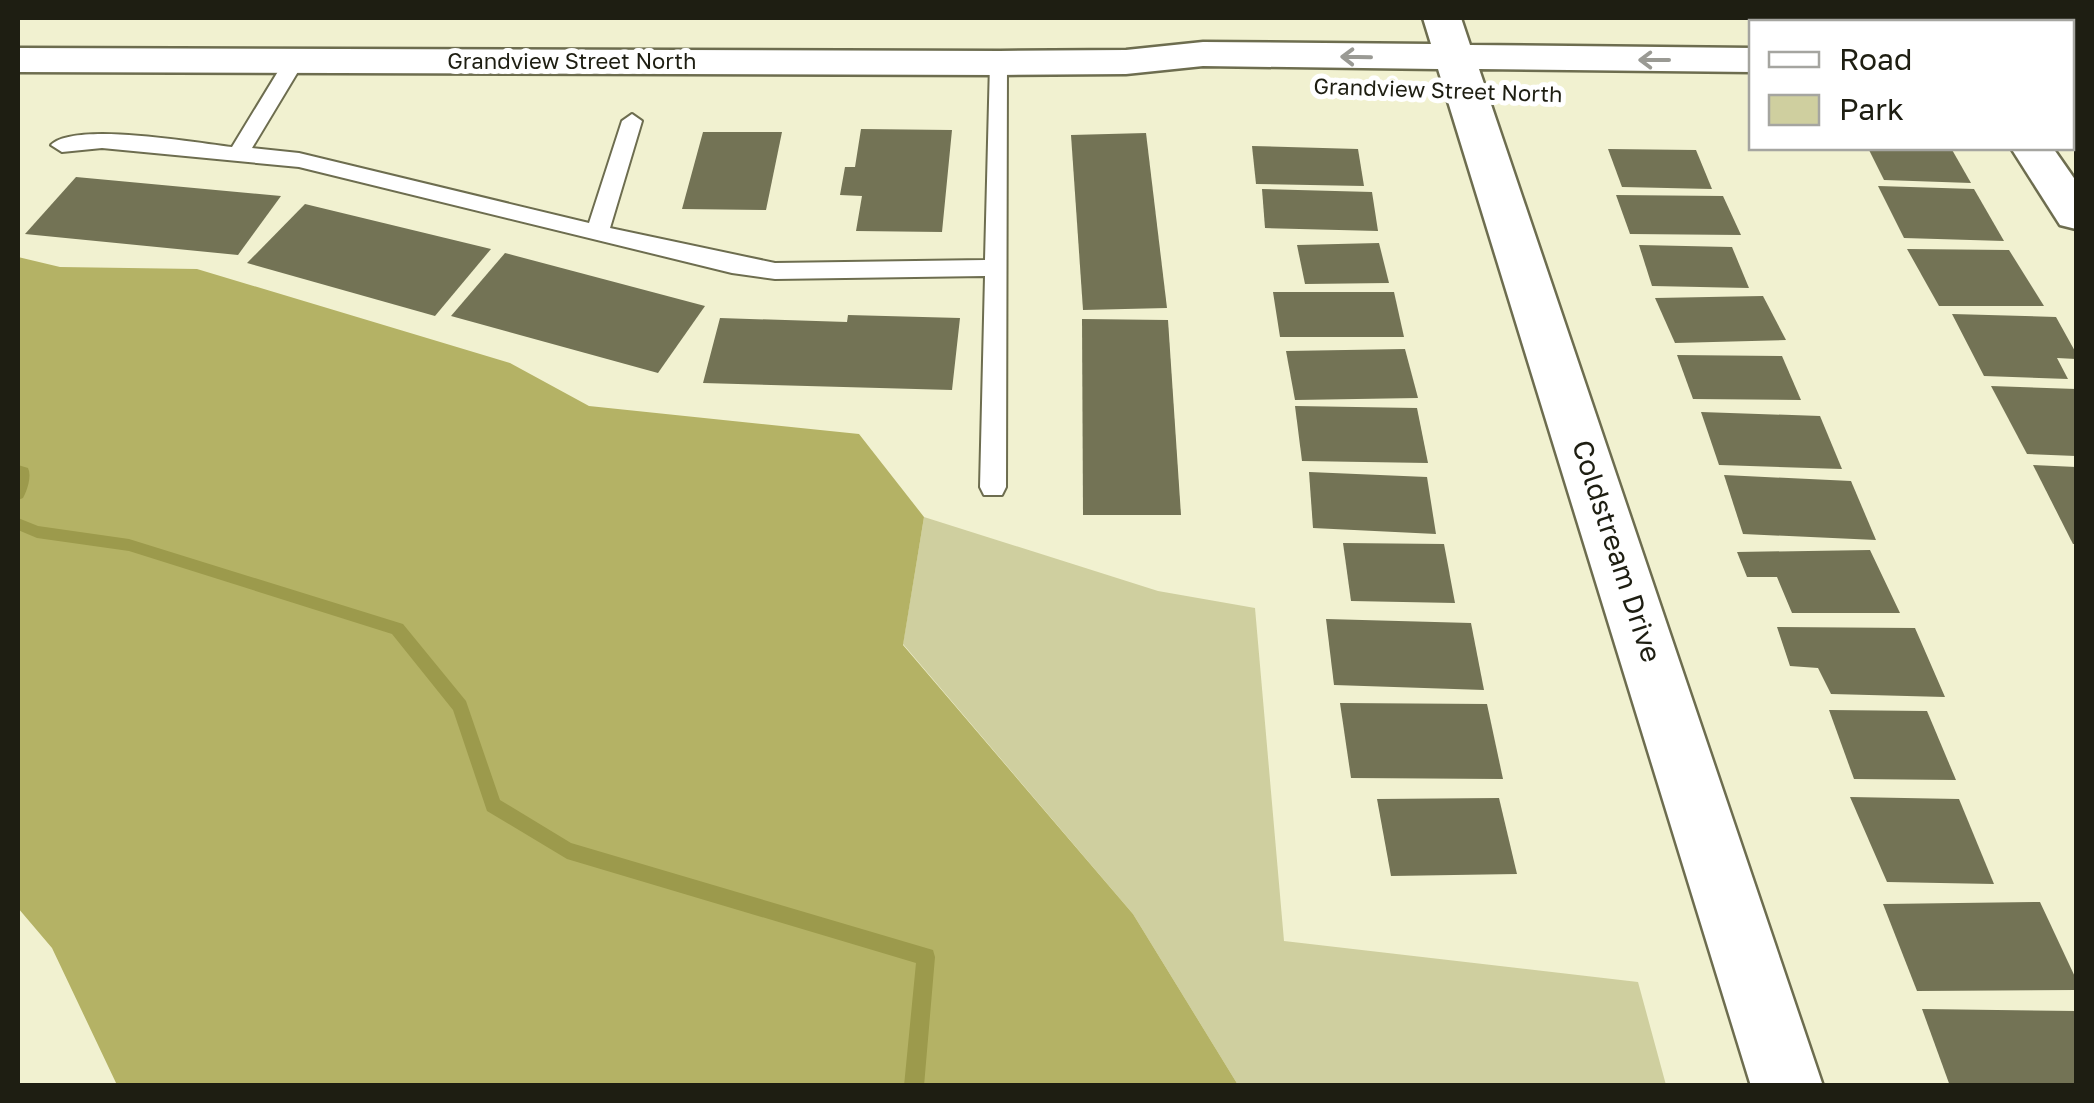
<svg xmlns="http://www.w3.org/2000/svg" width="2094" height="1103" font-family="'Golos Text',sans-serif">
<rect width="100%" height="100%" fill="#f1f1d0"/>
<polygon fill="#cfcf9f" points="924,517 1158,591 1255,608 1284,941 1638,982 1666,1085 1238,1085 1133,914 903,644"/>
<polygon fill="#b4b265" points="18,257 60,267 197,269 510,363 589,406 859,434 924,517 903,645 1133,914 1238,1085 117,1085 52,948 18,908"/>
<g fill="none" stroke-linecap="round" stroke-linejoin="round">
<g fill="#9c9a4c" fill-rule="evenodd">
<path d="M18,465L28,468C32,476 27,491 23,498L18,500Z"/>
<polygon points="18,518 38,526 129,539 403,624 466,701 500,800 571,843 933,950 935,957 924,1086 904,1086 916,963 567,859 487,811 453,710 392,634 129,551 37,538 18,530"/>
</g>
</g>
<g fill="#737355">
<polygon points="861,129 952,130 942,232 856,231 862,196 840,195 845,167 855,167"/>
<polygon points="703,132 782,132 766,210 682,209"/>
<polygon points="1146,133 1167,308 1083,310 1071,135"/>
<polygon points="1252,146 1358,149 1364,186 1256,184"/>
<polygon points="1868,148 1951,148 1971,183 1884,180"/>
<polygon points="1608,149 1696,150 1712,189 1622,187"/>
<polygon points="76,177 281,196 238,255 25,234"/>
<polygon points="1878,186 1974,189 2004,241 1904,238"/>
<polygon points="1262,189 1372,192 1378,231 1265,228"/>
<polygon points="1616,195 1723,196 1741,235 1630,234"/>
<polygon points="305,204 491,249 435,316 247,263"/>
<polygon points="1379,243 1389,283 1305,284 1297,245"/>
<polygon points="1639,245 1732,247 1749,288 1652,286"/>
<polygon points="1907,249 2009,250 2044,306 1939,306"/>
<polygon points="505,253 705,306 658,373 451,316"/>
<polygon points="1273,292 1394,292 1404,337 1280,337"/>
<polygon points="1763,296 1786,340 1675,343 1655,298"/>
<polygon points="1952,314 2056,317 2076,353 2076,359 2057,358 2068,379 1984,376"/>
<polygon points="848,315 960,318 952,390 703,383 720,318 847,322"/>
<polygon points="1082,319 1168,320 1181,515 1083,515"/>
<polygon points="1405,349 1418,398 1295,400 1286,351"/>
<polygon points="1677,355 1782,356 1801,400 1693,399"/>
<polygon points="1991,386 2076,389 2076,456 2027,454"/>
<polygon points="1295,406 1417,408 1428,463 1302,461"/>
<polygon points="1701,412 1820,416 1842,469 1719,465"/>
<polygon points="2033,465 2076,467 2076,544 2073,544"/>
<polygon points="1309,472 1427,477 1436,534 1313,528"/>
<polygon points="1724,475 1851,481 1876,540 1743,534"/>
<polygon points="1343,543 1444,544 1455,603 1351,601"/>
<polygon points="1870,550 1900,613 1792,613 1777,577 1747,577 1737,552"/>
<polygon points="1326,619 1471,623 1484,690 1334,685"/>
<polygon points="1777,627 1915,628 1945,697 1831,694 1818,668 1790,666"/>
<polygon points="1340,703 1487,704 1503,779 1351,778"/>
<polygon points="1829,710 1927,711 1956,780 1854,779"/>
<polygon points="1850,797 1959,799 1994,884 1887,882"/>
<polygon points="1499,798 1517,874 1391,876 1377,799"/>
<polygon points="2040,902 2076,979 2076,990 1917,991 1883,904"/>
<polygon points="1922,1009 2076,1011 2076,1086 1950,1086"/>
</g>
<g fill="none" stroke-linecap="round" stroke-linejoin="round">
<defs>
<path id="service" d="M295,54L305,60L252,148L299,153L589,223L622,121L632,114L642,121L610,228L775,263L985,260L990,63L1000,57L1007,59L1006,487L1002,495H984L980,487L985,276L775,279L732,273L299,167L102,148L62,152L51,145C74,121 197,143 232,147L285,60Z"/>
<polygon id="minor" points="2011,148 2053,148 2076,181 2076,229 2060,225"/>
<g id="tertiary">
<polygon points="1423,18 1461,18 1470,45 1752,48 1752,72 1479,69 1823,1086 1751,1086 1438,69 1203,66 1126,74 1000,75 18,72 18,48 1000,51 1126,50 1203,42 1431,44"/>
<rect x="2072" y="50" width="4" height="24"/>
<rect x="2072" y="90" width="4" height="26"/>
</g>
</defs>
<use href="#service" stroke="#6d6d4f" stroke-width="4"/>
<use href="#minor" stroke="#6d6d4f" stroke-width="5"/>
<use href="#tertiary" stroke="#6d6d4f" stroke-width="5"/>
<use href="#service" fill="#fff" fill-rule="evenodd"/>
<use href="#minor" fill="#fff" fill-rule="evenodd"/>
<use href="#tertiary" fill="#fff" fill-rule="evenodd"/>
</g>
<defs><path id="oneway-shaft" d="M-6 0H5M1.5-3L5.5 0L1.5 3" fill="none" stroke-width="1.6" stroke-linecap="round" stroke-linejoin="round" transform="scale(2.5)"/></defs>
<g stroke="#9a9a94">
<use href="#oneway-shaft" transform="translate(1356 57) rotate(-179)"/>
<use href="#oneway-shaft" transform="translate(1654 60) rotate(-180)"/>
</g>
<g text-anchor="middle" stroke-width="10" stroke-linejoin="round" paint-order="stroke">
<g font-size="22" fill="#1e1e12" stroke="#fff">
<text x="572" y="69">Grandview Street North</text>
<text transform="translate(1438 90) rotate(2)" y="8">Grandview Street North</text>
</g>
<g font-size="28" fill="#1e1e12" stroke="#fff">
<text transform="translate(1617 551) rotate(72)" y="10">Coldstream Drive</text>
</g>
</g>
<rect width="2094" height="1103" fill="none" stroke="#1e1e12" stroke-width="40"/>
<rect x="1749" y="20" width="325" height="130" fill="#ffffff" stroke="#a5a5a0" stroke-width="2.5"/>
<rect x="1769" y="52" width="50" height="15" fill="#ffffff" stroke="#a5a5a0" stroke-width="2.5"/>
<text x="1839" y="70" font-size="30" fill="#1e1e12">Road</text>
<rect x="1769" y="95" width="50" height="30" fill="#cfcf9f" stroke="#a5a5a0" stroke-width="2.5"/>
<text x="1839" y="120" font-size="30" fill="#1e1e12">Park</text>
</svg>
